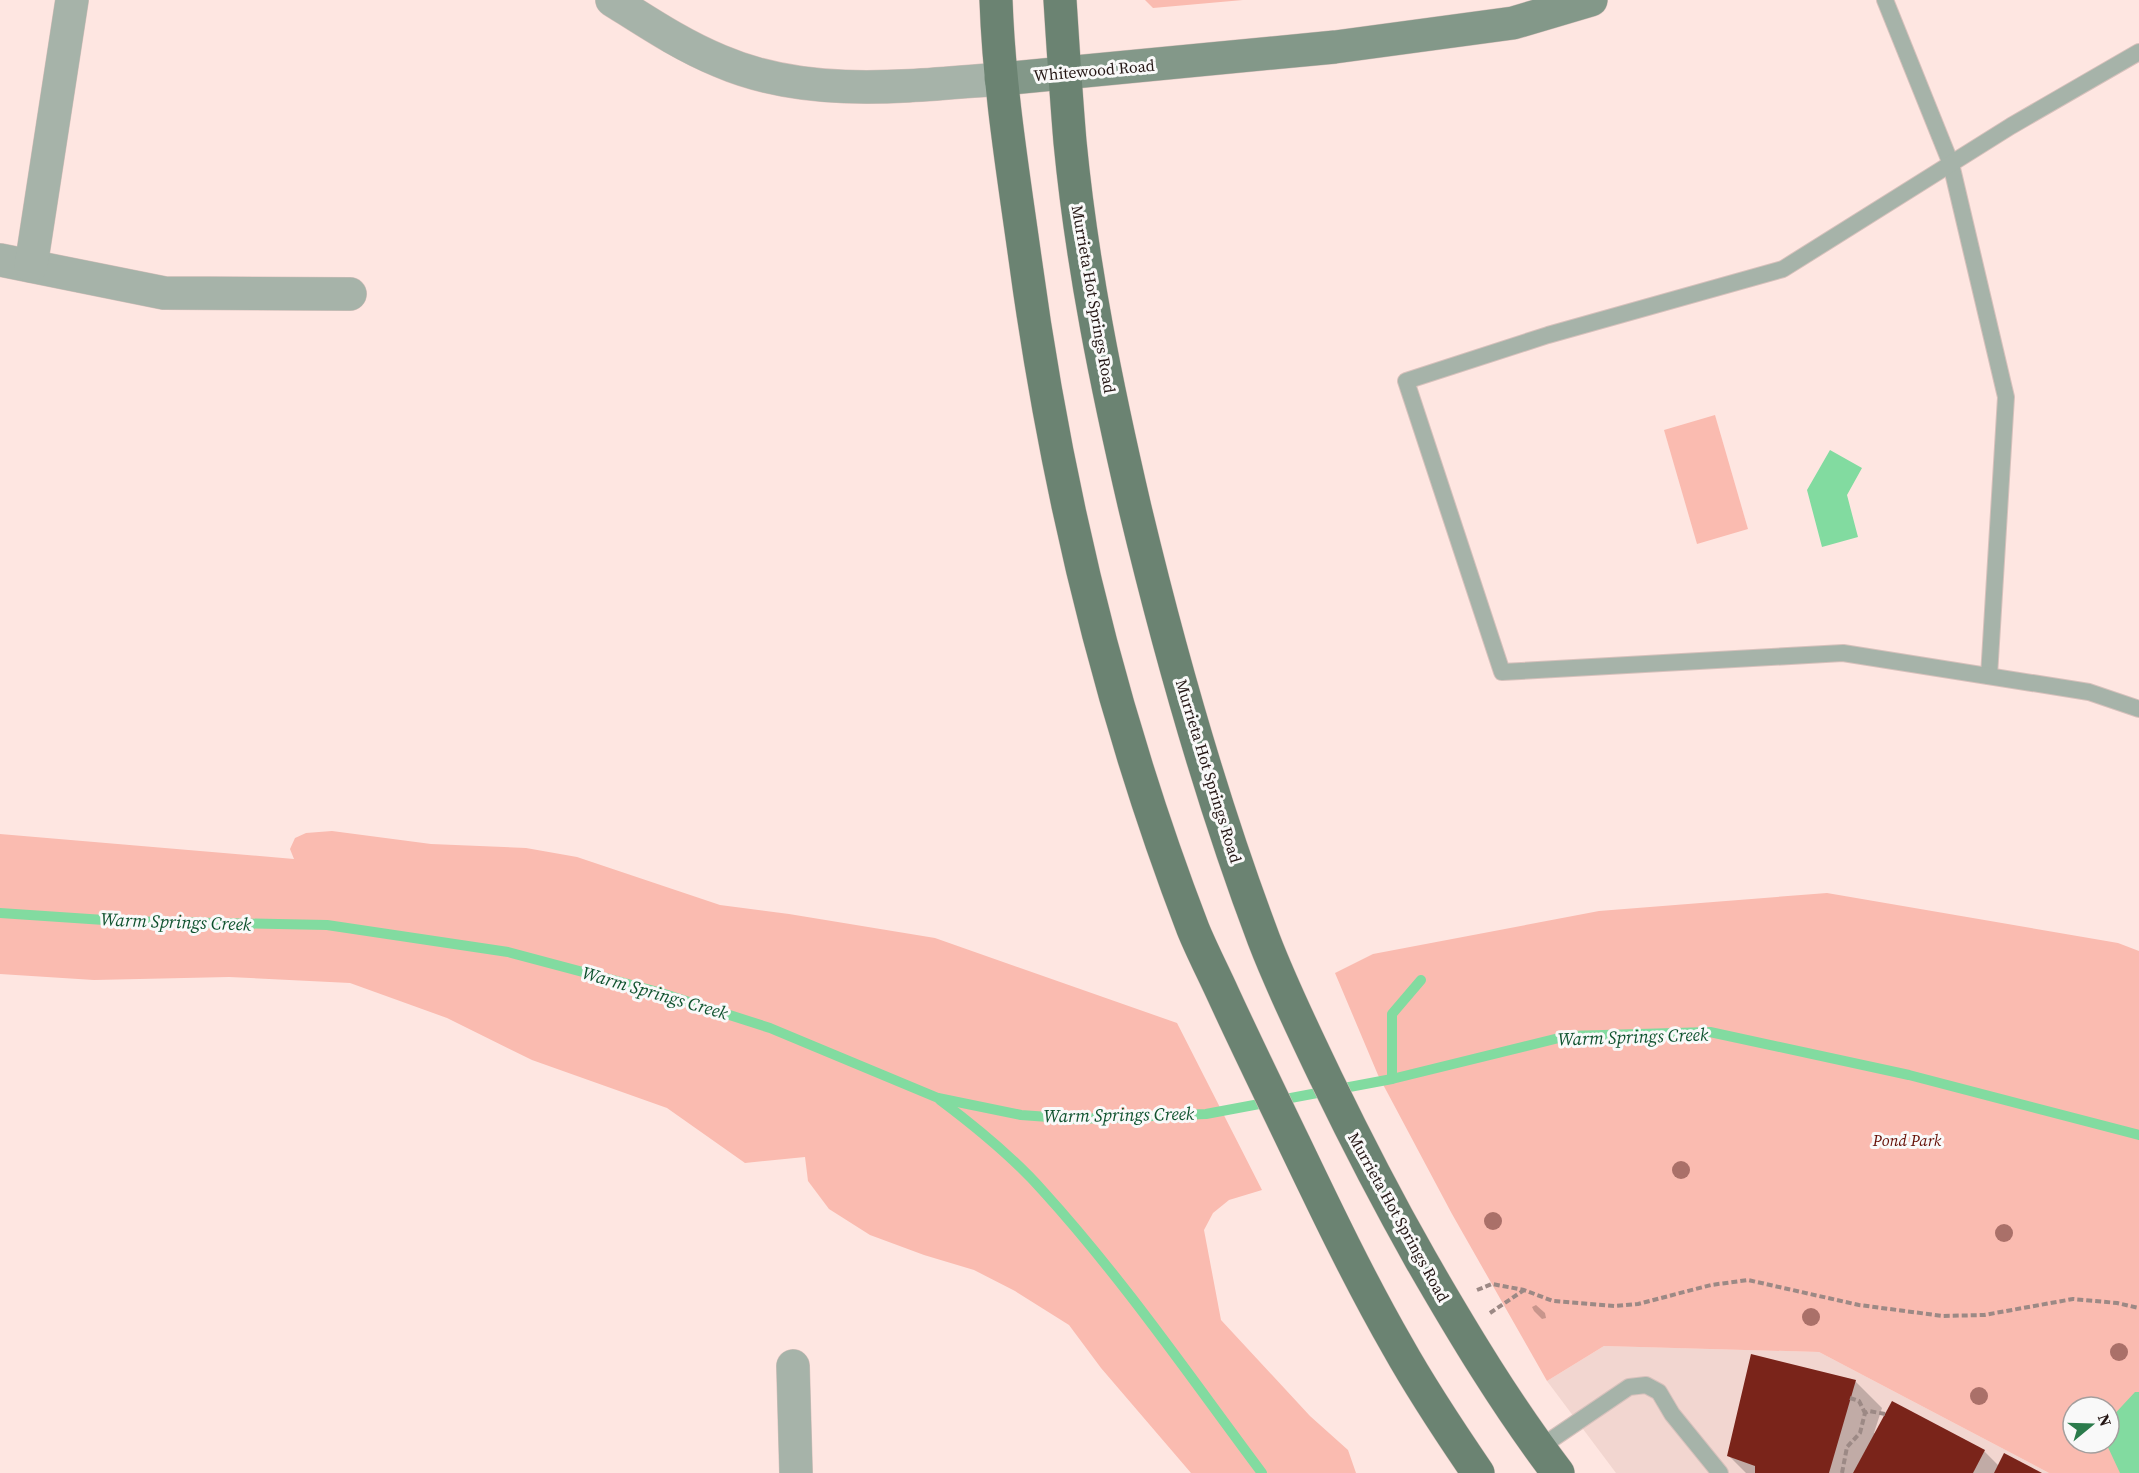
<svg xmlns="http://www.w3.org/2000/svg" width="2139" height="1473" font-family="'Source Serif 4',serif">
<rect width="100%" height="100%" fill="#fee6e1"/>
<polygon fill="#f2d6d0" points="1604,1346 1819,1352 2049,1473 1616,1473 1547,1381"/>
<g fill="#fabbb0" fill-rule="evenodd">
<polygon points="1145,0 1243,0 1153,8"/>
<polygon points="1715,415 1748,529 1697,544 1664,430"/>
<polygon points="332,831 431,844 526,848 577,857 720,905 789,914 935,938 1177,1023 1262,1190 1229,1200 1213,1213 1204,1230 1221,1320 1310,1416 1348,1450 1356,1473 1191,1473 1101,1368 1069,1325 1015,1291 974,1270 924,1255 870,1235 829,1209 808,1181 805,1157 745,1163 667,1108 532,1060 447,1018 350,983 229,977 94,980 0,974 0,834 294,859 290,849 295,838 306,833"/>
<path d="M1827,893L2118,943L2139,951V1473H2049L1819,1352L1604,1346L1547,1381L1452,1214L1378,1075L1335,973L1373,954L1599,911ZM2073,1407H2109V1443H2073Z"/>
</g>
<g fill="#82dba0">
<polygon points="1830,450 1862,468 1847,495 1858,537 1822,547 1807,490"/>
<polygon points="2135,1392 2139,1392 2139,1473 2120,1473 2106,1443 2109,1443 2109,1420"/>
</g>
<g fill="#0003">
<polygon points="1536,1305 1545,1313 1546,1318 1542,1319 1534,1311 1532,1307"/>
<polygon points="1855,1381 1882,1408 1874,1433 1984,1451 1999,1466 2039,1473 1746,1473 1728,1455"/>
</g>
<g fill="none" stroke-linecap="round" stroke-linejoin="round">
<g stroke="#82dba0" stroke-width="10">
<polyline points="0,913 119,921 327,925 508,952 658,992 770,1028 938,1098 1021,1115 1076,1119 1206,1114 1392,1079 1567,1036 1710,1032 1909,1075 2139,1135"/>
<polyline points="1392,1079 1392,1014 1421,980"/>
<path d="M940,1100C976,1127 1013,1157 1043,1191C1123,1279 1191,1378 1262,1473"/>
</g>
</g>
<g fill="#7a241a">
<polygon points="1751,1354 1856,1380 1829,1473 1755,1473 1755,1466 1727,1456"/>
<polygon points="1892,1401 1985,1450 1973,1473 1853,1473"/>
<polygon points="2004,1453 2042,1473 1994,1473"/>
</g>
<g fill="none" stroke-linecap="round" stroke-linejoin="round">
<defs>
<g id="lane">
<polyline points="1885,0 1951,164 2006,397 1989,676"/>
<polyline points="2139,52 2011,126 1783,269 1548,335 1406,381 1502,672 1843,653 2089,692 2139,709"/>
<polyline points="1539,1448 1629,1387 1646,1385 1659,1392 1672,1414 1720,1473"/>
</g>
<g id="street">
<path d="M612,0C647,22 681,45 720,61C808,99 908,86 1001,79"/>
<polyline points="0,260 164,293 350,294"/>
<polyline points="31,266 72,0"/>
<polyline points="793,1366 796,1473"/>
</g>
<polyline id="secondary" points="1001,79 1335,47 1513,23 1591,0"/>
<g id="primary">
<path d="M996,0C999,87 1013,172 1025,258C1056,487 1110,713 1193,929C1202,951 1213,972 1223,994C1246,1044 1270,1093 1294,1143C1327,1212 1360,1281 1398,1347C1422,1390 1450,1432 1478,1473"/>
<path d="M1060,0C1063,47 1066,95 1070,142C1082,266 1107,388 1135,508C1170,654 1211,800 1264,940C1282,987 1304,1032 1326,1078C1356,1140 1387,1200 1421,1260C1463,1333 1507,1406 1558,1473"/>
</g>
</defs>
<use href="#lane" stroke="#d7c1bc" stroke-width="18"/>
<use href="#street" stroke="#d7c1bc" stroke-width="34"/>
<use href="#secondary" stroke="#d7c1bc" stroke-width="34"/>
<use href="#primary" stroke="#d7c1bc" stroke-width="34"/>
<g stroke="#9c8985" stroke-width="4" stroke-dasharray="6 3" stroke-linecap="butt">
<polyline points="1477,1290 1492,1284 1524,1290 1553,1301 1615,1306 1638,1304 1711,1285 1748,1280 1859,1305 1943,1316 1984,1315 2073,1299 2117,1303 2139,1308"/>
<polyline points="1490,1313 1524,1290"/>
<polyline points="1850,1398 1859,1401 1865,1413"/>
<polyline points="1842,1473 1847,1447 1860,1433 1865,1413 1869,1411 1885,1414"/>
</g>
<use href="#lane" stroke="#a6b3a9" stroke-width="16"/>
<use href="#street" stroke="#a6b3a9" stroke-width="33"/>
<use href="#secondary" stroke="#839889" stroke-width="33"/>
<use href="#primary" stroke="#6b8372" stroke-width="33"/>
</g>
<g fill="#aa7069">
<circle cx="1681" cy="1170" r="9"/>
<circle cx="1493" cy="1221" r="9"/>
<circle cx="2004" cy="1233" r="9"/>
<circle cx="1811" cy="1317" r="9"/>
<circle cx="2119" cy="1352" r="9"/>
<circle cx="1979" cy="1396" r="9"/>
</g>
<g text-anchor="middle" stroke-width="6" stroke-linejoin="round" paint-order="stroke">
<g font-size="16" fill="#241614" stroke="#f9f9f9">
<text transform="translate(1094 70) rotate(-5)" y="6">Whitewood Road</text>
<text transform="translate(1094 299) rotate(80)" y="6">Murrieta Hot Springs Road</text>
<text transform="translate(1209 771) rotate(73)" y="6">Murrieta Hot Springs Road</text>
<text transform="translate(1399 1217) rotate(61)" y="6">Murrieta Hot Springs Road</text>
</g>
<g font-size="16" font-style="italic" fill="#661007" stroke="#f9f9f9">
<text x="1907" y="1146">Pond Park</text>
</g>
<g font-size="18" font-style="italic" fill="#0e522e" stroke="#f9f9f9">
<text transform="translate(176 922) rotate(2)" y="6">Warm Springs Creek</text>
<text transform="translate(655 993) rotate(16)" y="6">Warm Springs Creek</text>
<text transform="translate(1633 1037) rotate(-2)" y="6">Warm Springs Creek</text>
<text transform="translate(1119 1115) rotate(-1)" y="6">Warm Springs Creek</text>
</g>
</g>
<g transform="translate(2091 1425) rotate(71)"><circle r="28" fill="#f9f9f9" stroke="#a49e9d" stroke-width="1.5"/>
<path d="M0-4.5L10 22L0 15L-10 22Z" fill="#2b7b4c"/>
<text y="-9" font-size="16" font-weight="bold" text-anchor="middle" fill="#241614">N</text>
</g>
</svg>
